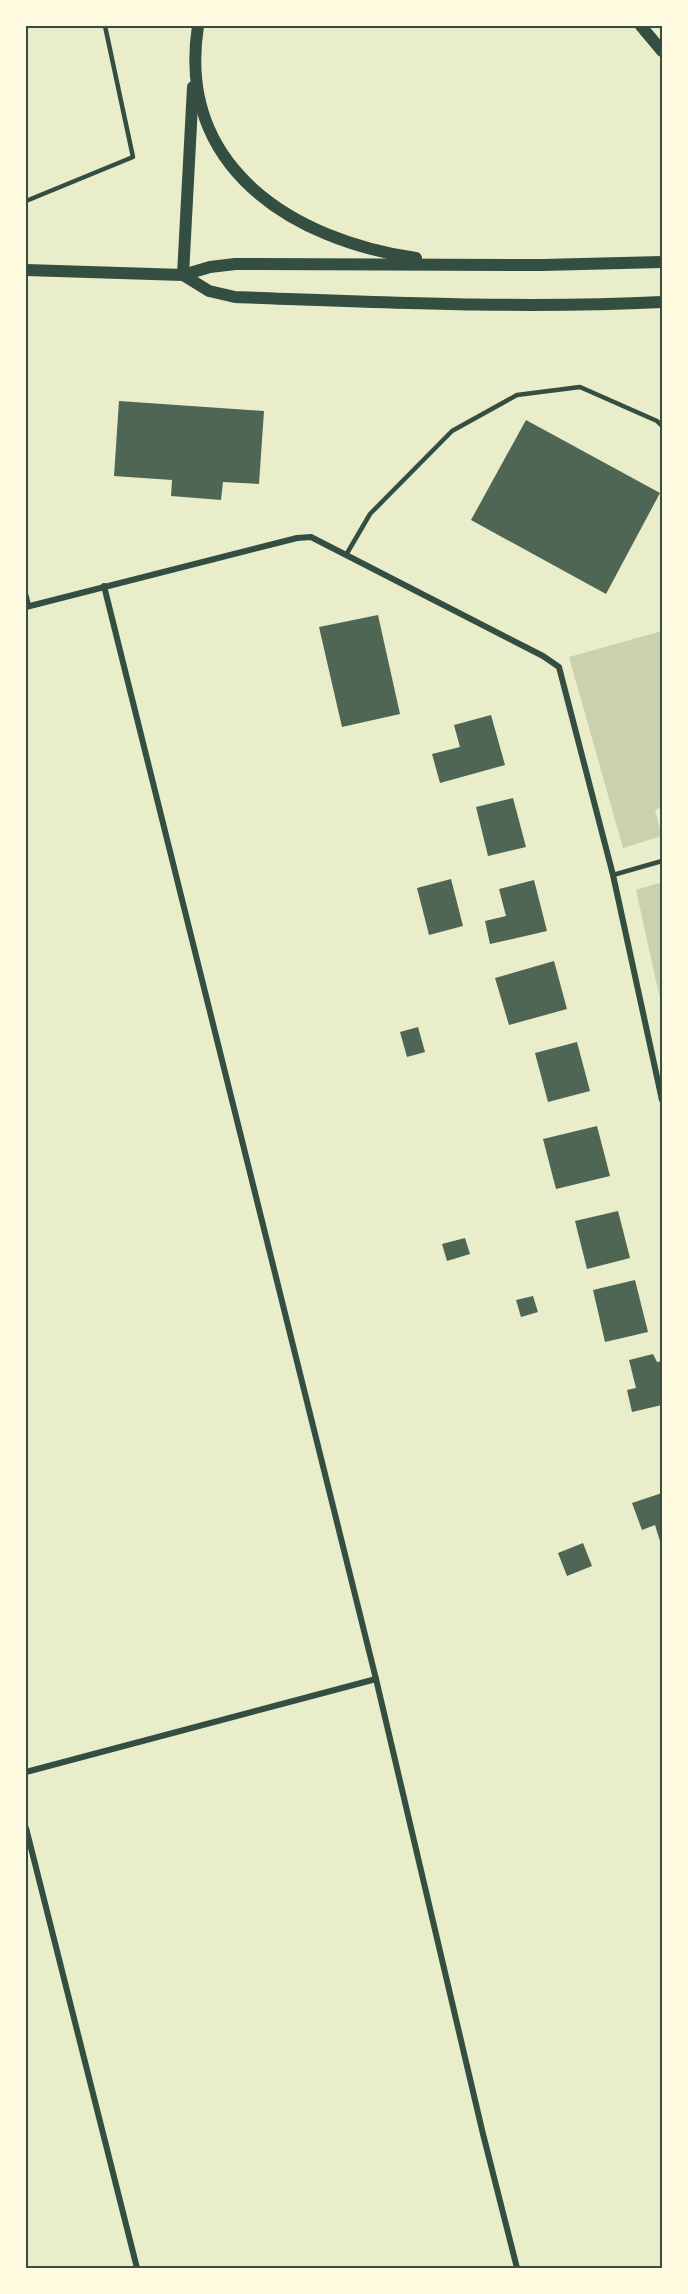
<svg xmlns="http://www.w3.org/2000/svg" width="688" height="2294" font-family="'Space Grotesk',sans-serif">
<rect width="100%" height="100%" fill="#e9edc9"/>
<g fill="#cad2ad">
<polygon points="662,631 662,807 655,810 662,836 623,848 569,657"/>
<polygon points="662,882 662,1008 636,890"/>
</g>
<g fill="#4f6655">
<polygon points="119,401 264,411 259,484 223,482 221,500 171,496 172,480 114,476"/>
<polygon points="526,420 660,493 606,594 471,520"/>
<polygon points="378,615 400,714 342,727 319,627"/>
<polygon points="491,715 505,765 440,783 432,754 460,747 454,725"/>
<polygon points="513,798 526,847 488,856 476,807"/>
<polygon points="451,879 463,926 429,935 417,888"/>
<polygon points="534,880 547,931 490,944 485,921 506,916 499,889"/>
<polygon points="554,961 567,1009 509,1025 495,978"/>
<polygon points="418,1027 425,1052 407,1057 400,1032"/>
<polygon points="577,1042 590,1091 548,1102 535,1053"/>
<polygon points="597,1126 610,1176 556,1189 543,1139"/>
<polygon points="618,1211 630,1258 587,1269 575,1221"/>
<polygon points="465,1238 470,1254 447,1261 442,1244"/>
<polygon points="635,1280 648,1332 605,1342 593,1290"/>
<polygon points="533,1296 538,1312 521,1317 516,1300"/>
<polygon points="653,1354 657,1362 662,1361 662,1405 632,1412 627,1390 636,1388 629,1360"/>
<polygon points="662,1493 662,1548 655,1525 642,1530 632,1503"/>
<polygon points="583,1543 592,1566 567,1576 558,1553"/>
</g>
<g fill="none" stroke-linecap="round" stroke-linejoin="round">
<g stroke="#344e41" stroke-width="4.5">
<polyline points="26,201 133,157 105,26"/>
<polyline points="346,555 370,514 452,431 517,395 580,387 657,421 662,426"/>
<polyline points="26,594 29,606"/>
<polyline points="613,875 662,861"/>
</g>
<g stroke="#344e41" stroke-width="6">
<polyline points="104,586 376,1679 483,2134 517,2268"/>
<polyline points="26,607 297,538 311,537 543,656 559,667 613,875 662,1100"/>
<polyline points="26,1772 376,1679"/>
<polyline points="26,1828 137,2268"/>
</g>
<g stroke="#344e41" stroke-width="12">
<path d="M198,26C176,167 292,240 416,258"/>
<polyline points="641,26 662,51"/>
<polyline points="26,270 183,275 210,267 235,264 542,265 662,262"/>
<path d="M183,275L209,291L235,297C377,302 520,309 662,302"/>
<polyline points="183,275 193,87"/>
</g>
</g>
<rect width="688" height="2294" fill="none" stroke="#fefae0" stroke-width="54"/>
<rect x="27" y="27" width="634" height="2240" fill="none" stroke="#344e41" stroke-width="2"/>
</svg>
